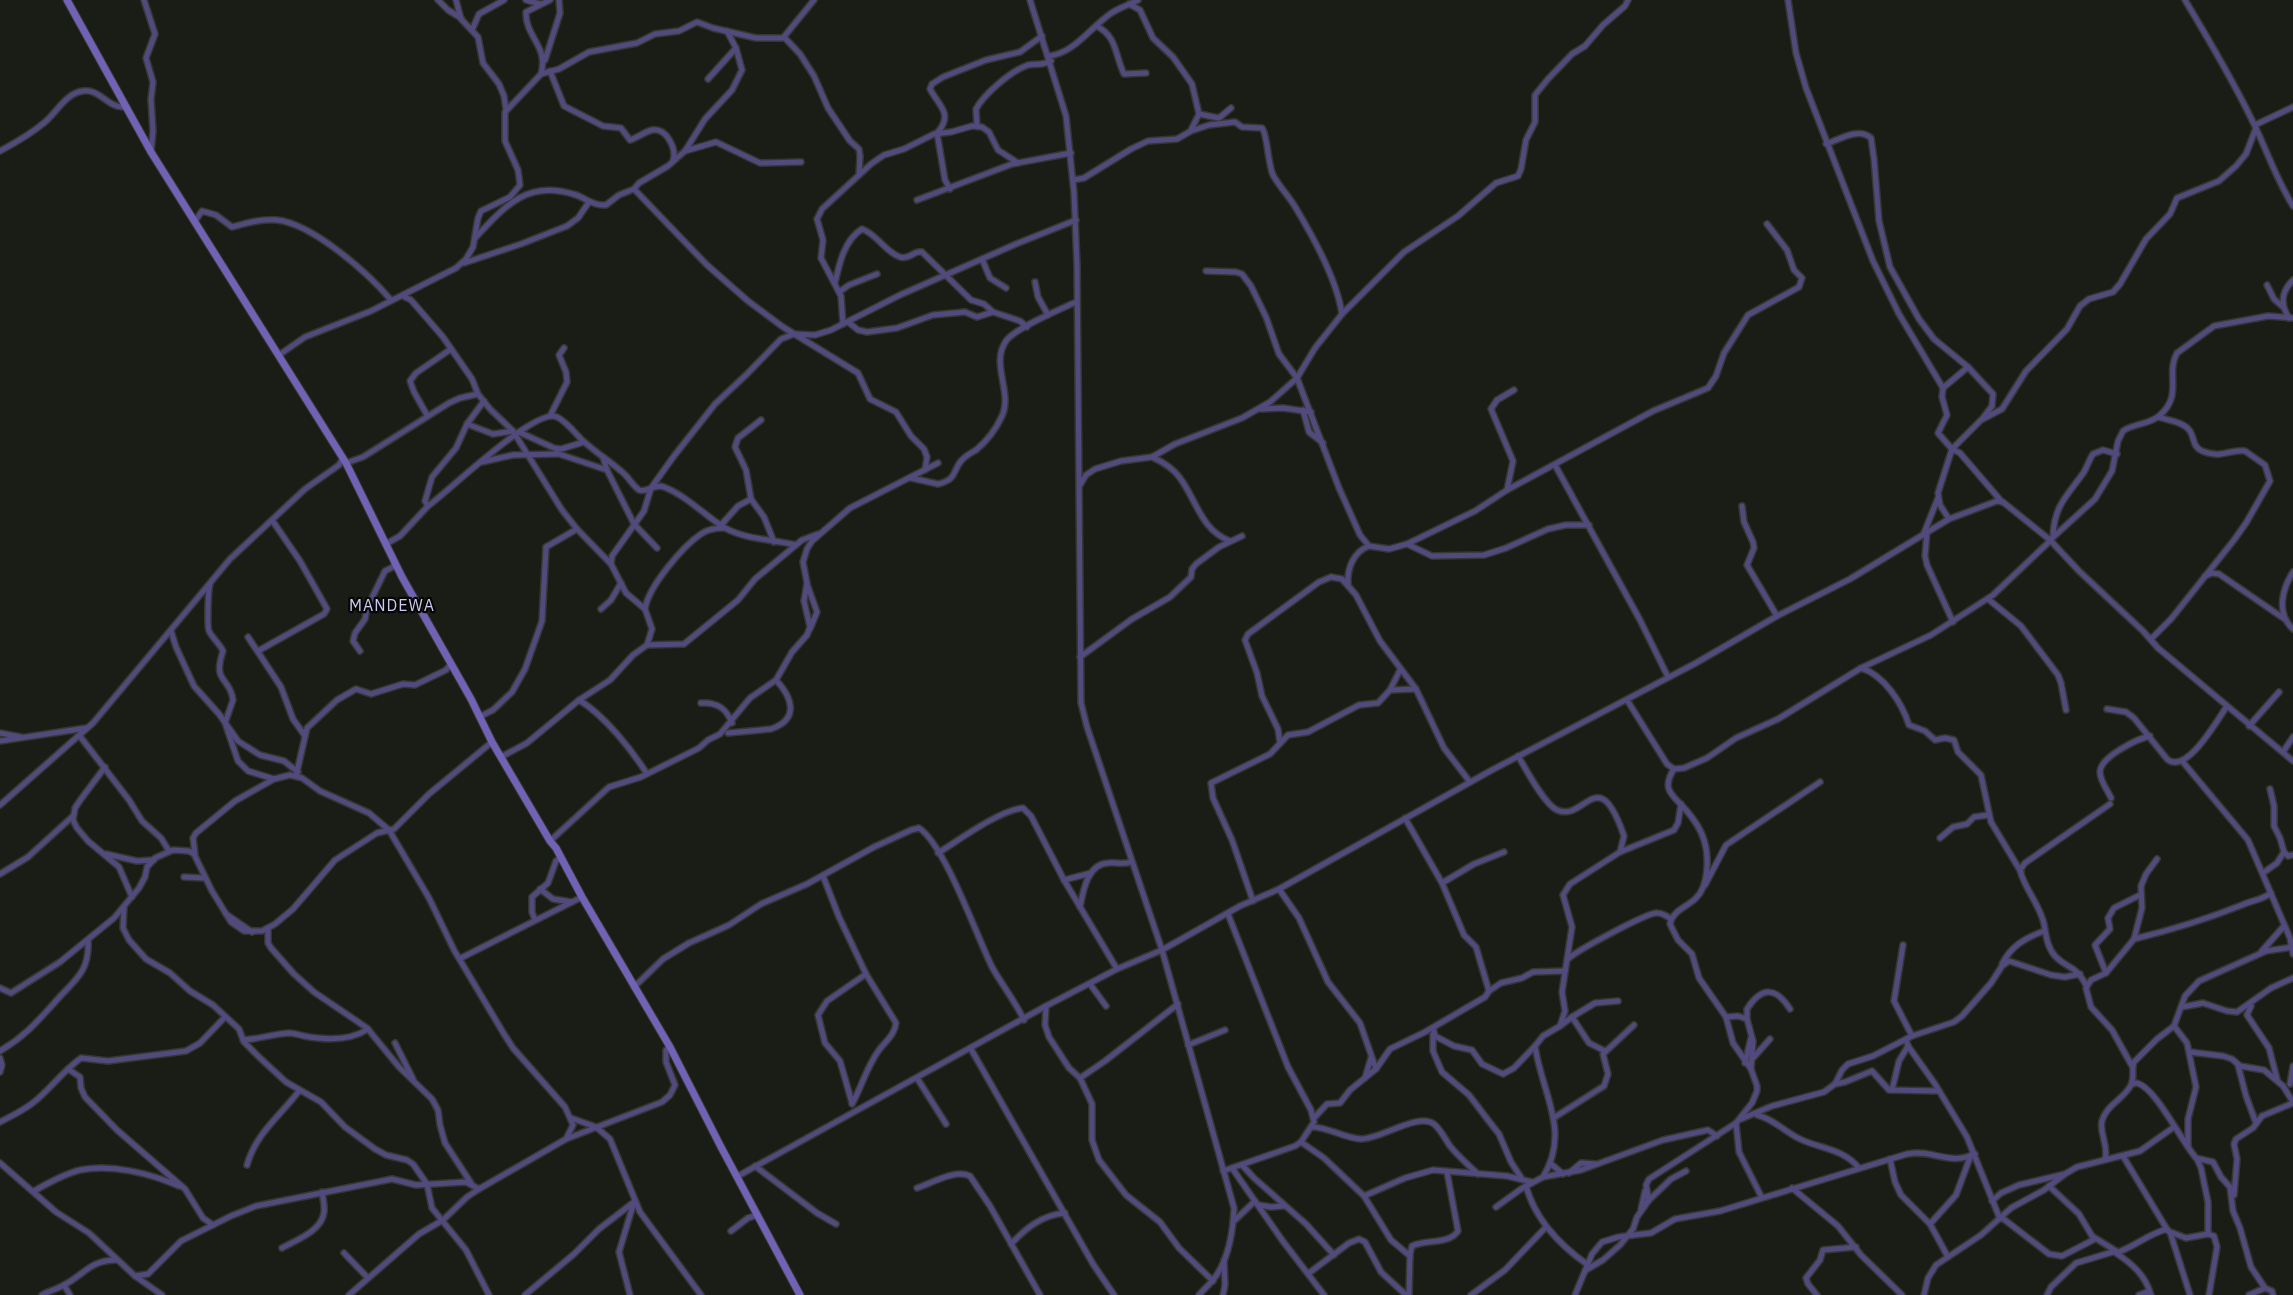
<svg xmlns="http://www.w3.org/2000/svg" width="2293" height="1295" font-family="'IBM Plex Sans',sans-serif">
<rect width="100%" height="100%" fill="#1a1d15"/>
<g fill="none" stroke-linecap="round" stroke-linejoin="round">
<defs>
<g id="street">
<polyline points="144,0 155,34 146,58 153,82 151,99 153,131 151,152"/>
<polyline points="438,0 448,10 461,18"/>
<polyline points="456,0 461,19 478,37 483,63 499,84 504,96 506,110"/>
<polyline points="526,0 540,4"/>
<path d="M1030,0L1066,116L1074,193L1077,265L1081,703L1087,727L1162,950L1234,1208C1233,1232 1229,1260 1213,1280C1209,1285 1203,1290 1199,1295"/>
<polyline points="1788,0 1796,53 1806,88 1873,261 1899,314 1943,388 1942,397 1947,415 1938,433 1952,449 1960,453 2002,502"/>
<path d="M2185,0C2209,40 2232,79 2252,120C2266,148 2276,179 2293,206"/>
<polyline points="1129,4 1140,10 1153,38 1173,57 1192,84 1199,114 1191,130"/>
<path d="M1096,26C1117,35 1115,56 1124,74L1146,73"/>
<polyline points="472,30 479,14 504,0"/>
<polyline points="784,37 800,54 814,76 828,108 850,141 859,149 860,156 859,175"/>
<path d="M1049,56C1074,53 1090,28 1110,14C1118,8 1129,5 1138,0"/>
<polyline points="545,60 560,13 559,0"/>
<path d="M550,71L564,106L603,126L621,128L630,140C637,138 644,132 652,130C667,128 677,149 673,161"/>
<path d="M541,74C549,46 525,37 526,12L550,0"/>
<polyline points="708,79 736,48"/>
<polyline points="1199,114 1219,118 1231,108"/>
<polyline points="2255,125 2293,107"/>
<path d="M977,126L976,109C984,94 1011,71 1028,65C1036,63 1042,66 1051,61"/>
<path d="M1826,144C1840,139 1859,127 1871,138L1874,159L1879,221L1890,267L1919,319L1934,339L1968,367L1993,394L1992,406L1983,418"/>
<path d="M0,151C15,143 32,133 45,122C57,112 66,93 83,91C99,88 108,108 124,107"/>
<polyline points="685,151 716,142 760,163 801,162"/>
<path d="M1073,180L1084,178L1131,149L1148,141L1177,139L1191,131L1209,125L1235,122L1242,127L1262,128C1267,133 1268,164 1273,175C1280,188 1290,197 1297,210C1315,240 1337,280 1342,314"/>
<polyline points="634,189 707,265 748,301 783,327 858,373 870,399 896,412 911,436 924,449 927,457 925,470"/>
<path d="M950,189L945,180L937,133C954,114 939,106 930,89L932,84L943,77L986,60L1020,52L1042,36"/>
<polyline points="917,200 1012,164 1071,153"/>
<path d="M195,221L202,211L216,215L232,227C247,223 260,219 277,220C313,224 368,273 391,300"/>
<path d="M476,237C505,206 527,180 573,194C585,197 592,206 606,205L619,195L634,189L639,183L668,166L685,151L705,119L732,90L742,70L736,48L727,31"/>
<polyline points="982,259 990,278 1006,288"/>
<polyline points="464,263 521,244 567,226 578,218 589,202"/>
<polyline points="1206,271 1236,272 1242,274 1251,286 1266,317 1279,354 1297,378 1339,488 1360,535 1369,546 1389,549 1407,544 1475,511 1507,490 1653,411 1708,388 1716,376 1724,353 1748,315 1799,287 1802,278 1794,270 1787,250 1767,224"/>
<polyline points="1035,282 1038,297 1048,315"/>
<path d="M835,283C839,265 844,240 862,229C877,234 885,252 900,257C910,260 914,250 922,252L971,300L984,304L993,312L1020,321L1027,327"/>
<polyline points="2267,285 2274,299 2283,307"/>
<polyline points="839,292 849,285 877,274"/>
<polyline points="403,296 411,300 443,337 472,379 478,394 490,409 513,431 562,510 577,529 611,564 626,593 645,609 652,629 647,645 633,655 610,680 579,700 527,743 501,757"/>
<path d="M2289,318C2280,304 2281,292 2293,280"/>
<polyline points="848,322 858,330 867,332 897,328 933,315 965,312 977,317 993,312"/>
<polyline points="843,324 841,296 821,258 823,240 817,219 822,209 871,164 884,155 904,149 934,134 951,132 972,126 982,127 989,132 998,150 1018,163"/>
<polyline points="279,355 305,337 371,311 456,268 466,259 473,247 478,218 481,211 510,197 520,185 518,170 505,141 505,112 541,74 559,69 589,52 637,43 655,34 679,31 697,22 713,28 756,38 783,38 814,0"/>
<polyline points="1943,388 1968,367"/>
<polyline points="1261,409 1283,408 1311,412"/>
<polyline points="1303,410 1309,432 1323,443"/>
<polyline points="427,415 414,392 410,381 416,373 451,349"/>
<polyline points="550,416 567,382 566,372 559,355 564,348"/>
<polyline points="761,420 738,438 735,447 746,470 751,499 764,517 774,542"/>
<polyline points="467,424 493,434 513,431"/>
<polyline points="519,432 554,448 561,449 584,442"/>
<polyline points="556,453 607,470"/>
<polyline points="603,457 607,470 634,524 657,548"/>
<path d="M1152,457C1163,462 1173,468 1180,478C1197,501 1201,530 1230,541"/>
<polyline points="482,462 513,455 558,454"/>
<polyline points="346,463 363,457 449,403 460,398 478,394"/>
<polyline points="1555,465 1640,620 1668,677"/>
<path d="M911,478L938,484C957,480 953,470 961,461C965,456 971,453 976,450C987,441 996,429 1002,416C1013,392 990,364 1006,341C1015,328 1061,309 1076,302"/>
<polyline points="1080,485 1086,475 1095,469 1121,461 1152,457 1175,444 1242,418 1270,402 1297,378 1315,348 1342,314 1404,252 1458,216 1496,183 1518,176 1521,169 1526,140 1535,122 1535,95 1548,79 1572,54 1585,46 1603,25 1625,6 1628,0"/>
<polyline points="1507,490 1513,461 1491,409 1497,400 1514,390"/>
<path d="M428,506C448,492 535,407 557,417C567,422 574,432 582,440C594,451 608,460 621,471C628,476 632,485 639,490C648,493 654,483 664,487C687,496 704,515 725,528C747,540 772,539 796,545L802,540L818,534"/>
<polyline points="1742,506 1744,522 1753,542 1754,548 1747,565 1777,616"/>
<polyline points="1949,519 1940,505 1938,493 1952,449 1981,420 2002,409 2026,371 2067,329 2080,306 2089,299 2113,292 2120,284 2146,239 2170,214 2177,198 2219,181 2236,166 2246,154 2256,128"/>
<polyline points="721,525 738,506 751,499"/>
<polyline points="1927,532 1925,556 1927,565 1953,622"/>
<polyline points="1924,533 1938,498"/>
<path d="M2053,536C2054,505 2068,495 2084,472C2087,467 2089,460 2093,454L2103,450L2117,454"/>
<path d="M2050,540L2095,499L2112,471L2118,441L2123,431C2134,423 2148,425 2159,416C2184,395 2165,374 2177,353L2214,326L2268,316L2293,318"/>
<polyline points="386,544 400,536 428,506 425,501 432,477 456,448 467,424 484,401"/>
<polyline points="1407,544 1432,556 1484,555 1506,548 1548,529 1566,525 1589,525"/>
<polyline points="611,564 612,556 644,511 651,488 674,456 715,404 747,374 781,339 794,334 815,335 831,330 900,295 1016,244 1076,220"/>
<path d="M2293,572C2282,589 2276,614 2293,629"/>
<polyline points="2205,576 2212,573 2219,574 2286,620"/>
<path d="M210,584C208,590 207,626 209,631C213,639 220,644 223,651C212,684 230,676 233,700L225,723L238,761L248,771L274,779"/>
<polyline points="807,584 817,612 810,629"/>
<path d="M1348,584C1347,569 1353,552 1369,546"/>
<polyline points="1988,599 2021,626 2058,675 2061,683 2066,710"/>
<polyline points="601,609 611,600 621,583"/>
<path d="M645,609C648,587 683,546 701,534C708,529 716,528 724,528"/>
<polyline points="171,631 176,647 194,686 219,714 238,741 260,755 284,761 298,772"/>
<polyline points="248,637 281,687 293,719 305,736"/>
<path d="M2151,639L2171,619L2234,540L2246,523L2270,481L2265,465L2245,451C2229,449 2222,459 2202,451C2192,446 2195,439 2190,431C2184,422 2168,420 2158,417"/>
<polyline points="647,645 684,644 738,600 755,579 796,545"/>
<polyline points="258,651 324,614 327,609 300,561 272,520"/>
<polyline points="360,651 353,641 355,633 365,619 367,608 385,571 393,567 395,562"/>
<polyline points="1080,657 1132,619 1170,597 1191,577 1192,569 1196,564 1219,547 1242,536"/>
<path d="M1861,668C1884,675 1902,703 1909,725L1925,731L1935,740L1945,738L1954,740L1958,752L1981,775L1991,822L2021,872"/>
<polyline points="1390,690 1416,689"/>
<path d="M579,700C604,715 632,750 647,774"/>
<polyline points="1627,700 1667,764 1674,769 1684,768 1707,758 1736,738 1778,719 1861,668 1931,635 1993,595 2050,541"/>
<path d="M701,703C717,702 726,708 732,723"/>
<path d="M2107,709L2126,712L2134,718L2167,759C2186,776 2218,719 2227,706"/>
<polyline points="479,717 493,710 512,692 525,669 542,621 546,547 577,529"/>
<polyline points="2249,726 2279,692"/>
<polyline points="0,733 21,737"/>
<path d="M728,733L771,729C800,719 792,697 776,680"/>
<polyline points="79,735 129,800 142,821 161,838 169,851"/>
<polyline points="0,741 86,728"/>
<polyline points="1280,743 1278,729 1262,696 1257,673 1245,640 1248,634 1319,582 1331,577 1342,579 1356,595 1380,641 1416,689 1444,748 1470,782"/>
<polyline points="2283,752 2293,737"/>
<path d="M1518,756C1526,769 1544,804 1557,810C1585,823 1598,760 1624,836L1620,852L1570,884L1563,895L1572,927L1562,992L1565,1011L1560,1026L1543,1036L1535,1046C1542,1094 1571,1131 1543,1177"/>
<polyline points="2182,761 2248,840 2290,938 2293,954"/>
<polyline points="105,767 81,799 75,808 73,820 77,828 88,841 119,867 132,897"/>
<polyline points="296,776 307,728 337,700 356,689 371,694 403,684 415,685 446,670 450,665"/>
<polyline points="2270,789 2274,806 2274,826 2280,838 2284,852 2288,856 2293,855"/>
<path d="M2111,798C2108,791 2100,781 2100,772C2100,757 2137,739 2150,736"/>
<polyline points="0,805 93,723 230,559 305,489 339,465 343,458"/>
<polyline points="1940,838 1953,827 1967,824 1974,817 1988,815"/>
<polyline points="550,841 609,787 641,777 699,748 708,740 720,734 750,698 776,680 792,652 807,635 810,627 804,601 807,583 803,562 807,549 812,541 850,508 938,463"/>
<polyline points="1620,852 1674,830 1678,823 1681,804"/>
<path d="M938,853C959,840 1000,810 1023,808L1031,816L1064,880L1117,969"/>
<polyline points="106,854 137,861 154,860"/>
<polyline points="195,854 193,838 196,833 235,801 274,779 290,775 302,778 320,791 369,813 389,830 429,898 454,950 504,1034 513,1048 565,1107 573,1125 566,1139"/>
<polyline points="2263,873 2277,863 2284,852"/>
<polyline points="0,874 28,857 73,816"/>
<path d="M823,876L839,917L866,974L896,1023C895,1034 886,1041 879,1050C867,1066 862,1086 852,1104"/>
<polyline points="184,877 205,878"/>
<polyline points="1064,880 1091,873"/>
<polyline points="1442,883 1474,864 1504,852"/>
<polyline points="1705,885 1726,845 1820,782"/>
<polyline points="540,889 553,899 572,902"/>
<polyline points="1279,889 1299,918 1328,982 1360,1023 1376,1069"/>
<polyline points="1253,901 1232,840 1213,798 1211,783 1270,754 1288,735 1308,732 1359,705 1378,703 1390,690 1400,670"/>
<polyline points="124,907 123,928 129,940 146,959 170,973 190,991 213,1005 239,1029 244,1042 259,1057 286,1082 321,1102 345,1127 375,1149 386,1155 407,1160 413,1164 427,1184 432,1208 466,1250 489,1295"/>
<path d="M1080,907C1083,892 1087,864 1108,863C1116,862 1123,865 1131,862"/>
<polyline points="226,914 252,932"/>
<polyline points="535,920 532,912 532,897 548,883 556,861 560,858"/>
<polyline points="268,928 268,943 271,948 294,974 314,992 367,1028 399,1067 432,1099 438,1110 440,1125 445,1143 471,1183"/>
<path d="M2134,939C2171,930 2207,919 2242,905C2253,900 2262,900 2271,893"/>
<polyline points="1903,945 1894,1001 1912,1036"/>
<polyline points="2261,952 2284,926"/>
<polyline points="461,958 582,897"/>
<path d="M1568,959C1576,951 1648,912 1657,913C1663,913 1667,916 1671,919"/>
<path d="M2002,964C2011,946 2025,938 2044,931"/>
<polyline points="2106,973 2095,945 2110,929 2108,918 2114,908 2140,895"/>
<polyline points="1090,984 1106,1006"/>
<path d="M2086,985C2075,964 2067,969 2055,956C2047,947 2046,935 2044,924C2040,905 2024,888 2020,870L2025,863L2110,804"/>
<path d="M634,987L663,959L689,943L729,925L761,904L807,884L874,847L911,830L919,828C945,845 977,937 992,967C1002,985 1015,1001 1024,1020"/>
<polyline points="0,988 11,993 60,962 114,918 139,888 145,877 147,867 155,858 173,850 189,851 194,854 212,891 231,922 244,931 262,931 275,924 293,909 335,860 377,833 394,829 429,794 492,742"/>
<polyline points="1489,991 1501,983 1522,978 1533,972 1565,971"/>
<polyline points="1046,1006 1045,1025 1049,1037 1069,1068 1080,1078 1092,1104 1092,1140 1099,1160 1126,1195 1160,1222 1179,1248 1213,1281"/>
<polyline points="2251,1006 2247,1015 2269,1048 2277,1079"/>
<polyline points="2182,1007 2203,1003 2227,1011 2237,1012 2271,988 2293,978"/>
<polyline points="1572,1017 1595,1003 1618,1001"/>
<polyline points="1726,1017 1738,1016 1747,1019"/>
<polyline points="1560,1026 1572,1017 1589,1043 1605,1051"/>
<polyline points="2174,1026 2187,1043 2196,1087 2188,1119 2188,1147"/>
<polyline points="1434,1031 1435,1036 1454,1046 1472,1050 1482,1064 1503,1074 1514,1068 1535,1046"/>
<polyline points="1433,1034 1433,1051 1442,1072 1469,1095 1488,1120 1499,1134 1511,1162 1522,1179"/>
<polyline points="1906,1039 1908,1046 1935,1084 1967,1137 2000,1219"/>
<path d="M243,1040C259,1039 274,1034 289,1033C295,1033 299,1035 304,1036C325,1040 350,1041 368,1029"/>
<polyline points="395,1043 413,1079"/>
<polyline points="1188,1045 1225,1030"/>
<polyline points="971,1049 1093,1264 1114,1295"/>
<path d="M0,1051C24,1037 36,1023 55,1002C74,980 90,973 88,940"/>
<polyline points="2190,1052 2223,1056 2232,1059 2240,1066 2264,1070 2283,1086 2293,1102"/>
<polyline points="0,1058 2,1065 0,1072"/>
<polyline points="1753,1058 1770,1039"/>
<polyline points="1745,1063 1751,1038"/>
<polyline points="2238,1065 2246,1096 2256,1123"/>
<polyline points="2132,1066 2112,1030 2091,1007 2086,988 2091,980 2106,973 2134,939 2142,908 2141,886 2146,874 2157,859"/>
<polyline points="68,1069 80,1077 81,1088 85,1097 117,1130 185,1189 203,1218 213,1225"/>
<path d="M1751,1069L1753,1041L1747,1019V1009C1762,986 1776,987 1790,1009"/>
<polyline points="917,1078 946,1124"/>
<polyline points="1080,1078 1105,1061 1178,1004"/>
<polyline points="1365,1078 1371,1058"/>
<polyline points="1835,1084 1845,1082 1872,1071 1889,1090 1939,1091"/>
<path d="M2132,1084L2137,1083C2156,1088 2181,1141 2196,1158L2213,1162L2221,1177L2230,1187L2233,1211L2240,1228L2251,1267L2265,1288L2272,1291L2273,1295"/>
<polyline points="2290,1084 2293,1066"/>
<polyline points="1892,1090 1899,1061 1908,1046"/>
<polyline points="852,1103 840,1061 825,1043 818,1015 827,1001 866,974"/>
<path d="M1757,1115C1774,1119 1785,1132 1800,1139C1821,1149 1844,1149 1859,1168"/>
<polyline points="1555,1117 1604,1086 1608,1074 1603,1054 1634,1025"/>
<polyline points="571,1118 596,1127 610,1139 640,1212 701,1295"/>
<polyline points="1314,1118 1327,1104 1340,1103 1350,1090 1376,1069 1390,1049 1425,1032 1485,997 1489,991 1476,947 1464,935 1442,883 1405,818"/>
<polyline points="1741,1119 1772,1106 1824,1092 1835,1084 1842,1070 1848,1064 1873,1056 1912,1036 1954,1022 1962,1016 1991,983 2002,966 2009,961 2051,975 2065,977 2080,974"/>
<path d="M0,1122C12,1116 24,1110 34,1102C51,1088 63,1071 81,1058L108,1061L186,1051L200,1043L225,1017"/>
<polyline points="1736,1123 1739,1152 1762,1198"/>
<path d="M1312,1127C1329,1127 1343,1138 1361,1139C1381,1139 1419,1112 1434,1124C1441,1130 1445,1139 1450,1146C1458,1156 1468,1165 1478,1174"/>
<polyline points="1301,1142 1324,1158 1364,1196 1391,1240 1410,1256"/>
<polyline points="2123,1156 2168,1231 2186,1238 2208,1234 2214,1236 2217,1247 2209,1295"/>
<polyline points="1890,1159 1895,1182 1901,1195 1930,1224 1948,1257"/>
<path d="M2105,1159C2109,1145 2099,1134 2102,1121C2106,1105 2124,1099 2131,1085C2135,1077 2131,1069 2134,1062L2157,1039L2174,1026L2185,996L2199,981L2266,951L2293,947"/>
<polyline points="2197,1159 2201,1168 2208,1202 2208,1234"/>
<polyline points="0,1163 56,1212 89,1233 135,1276 162,1295"/>
<polyline points="1550,1163 1563,1174"/>
<path d="M247,1165C256,1133 280,1116 299,1091"/>
<polyline points="1242,1165 1254,1178 1306,1224 1334,1255"/>
<polyline points="755,1166 817,1213 836,1224"/>
<polyline points="1232,1168 1282,1240 1324,1295"/>
<polyline points="1223,1171 1295,1146 1301,1142 1314,1122 1311,1110 1288,1067 1228,914"/>
<polyline points="1569,1173 1581,1163 1596,1164"/>
<polyline points="738,1176 1046,1006 1117,969 1162,950 1240,906 1279,889 1492,770 1696,663 1777,616 1850,579 1949,519 1997,501 2003,502 2050,540 2079,571 2143,631 2158,648 2293,761"/>
<path d="M1526,1186C1535,1219 1561,1246 1588,1265"/>
<path d="M2049,1186L2079,1214L2092,1236L2116,1251V1253C2132,1264 2144,1274 2150,1292"/>
<path d="M917,1188C932,1183 955,1169 970,1176L990,1206L1040,1295"/>
<polyline points="1792,1188 1838,1226 1861,1255 1902,1295"/>
<path d="M34,1191C48,1183 64,1174 80,1170C112,1164 149,1173 179,1186"/>
<polyline points="2234,1195 2237,1159 2234,1144 2236,1139 2253,1128 2262,1116 2293,1103"/>
<polyline points="1364,1196 1405,1178 1433,1170 1507,1176 1532,1182"/>
<polyline points="1649,1200 1671,1179 1686,1171"/>
<polyline points="1992,1201 2001,1193 2019,1185 2065,1174 2077,1167 2140,1151 2174,1127"/>
<polyline points="1259,1205 1271,1207 1284,1206"/>
<polyline points="1496,1207 1521,1189 1543,1177 1581,1170 1663,1140 1708,1130 1717,1136"/>
<polyline points="1641,1209 1645,1191"/>
<polyline points="2001,1217 2049,1254 2062,1256 2095,1239"/>
<polyline points="1234,1221 1255,1201"/>
<polyline points="1930,1224 1956,1195 1971,1155"/>
<polyline points="731,1231 748,1218 758,1215"/>
<polyline points="2170,1232 2190,1295"/>
<path d="M1011,1244C1026,1228 1042,1215 1065,1213"/>
<path d="M282,1248C296,1240 322,1231 324,1212C325,1206 323,1199 322,1192"/>
<polyline points="344,1253 368,1278"/>
<path d="M2116,1253C2134,1247 2148,1234 2167,1229"/>
<path d="M1586,1270L1603,1260L1620,1245L1633,1229L1637,1217L1649,1200L1646,1185L1649,1179L1736,1123L1752,1103L1757,1091V1086L1751,1069L1733,1043L1726,1017L1699,978L1692,954L1678,940L1670,924C1673,910 1686,908 1696,898C1709,886 1709,856 1704,840C1701,830 1693,818 1686,810C1674,796 1660,790 1674,769"/>
<polyline points="1309,1273 1349,1243 1359,1239 1365,1242 1381,1272 1406,1295"/>
<polyline points="135,1276 148,1274 181,1241 231,1216 256,1206 392,1179 416,1185 466,1182 479,1189"/>
<polyline points="64,1285 70,1295"/>
<path d="M42,1295C49,1291 57,1289 64,1285C85,1274 90,1260 117,1260"/>
<polyline points="349,1295 419,1234 443,1220 467,1197 479,1189 566,1139 662,1102 670,1095 675,1085 666,1062 666,1050 670,1047"/>
<polyline points="525,1295 574,1254 599,1229 634,1202"/>
<polyline points="630,1295 619,1252 634,1202"/>
<polyline points="1223,1295 1225,1285 1224,1260"/>
<path d="M1409,1295L1410,1254L1412,1246C1425,1239 1449,1245 1458,1231L1447,1172"/>
<polyline points="1471,1295 1505,1270 1546,1227"/>
<path d="M1575,1295L1592,1254L1602,1242L1618,1237L1651,1233L1675,1219L1720,1211L1907,1154C1933,1149 1949,1166 1975,1154"/>
<polyline points="1817,1295 1808,1284 1806,1278 1820,1260 1823,1250 1856,1247"/>
<polyline points="1924,1295 1928,1278 1936,1265 1981,1235 2011,1208 2044,1190 2065,1174"/>
<polyline points="2047,1295 2051,1287 2076,1263 2116,1251"/>
<polyline points="2139,1295 2147,1292 2151,1295"/>
<polyline points="2249,1295 2265,1288"/>
</g>
<polyline id="secondary" points="67,0 151,152 346,463 402,577 471,699 492,742 550,841 556,848 582,897 670,1047 721,1147 800,1295"/>
</defs>
<use href="#street" stroke="#353830" stroke-width="8"/>
<use href="#secondary" stroke="#353830" stroke-width="9"/>
<use href="#street" stroke="#52497d" stroke-width="5"/>
<use href="#secondary" stroke="#7262b5" stroke-width="7"/>
</g>
<g text-anchor="middle" stroke-width="4.5" stroke-linejoin="round" paint-order="stroke">
<g font-size="16" letter-spacing="1" fill="#cfcaf5" stroke="#060704">
<text x="392" y="611">MANDEWA</text>
</g>
</g>
</svg>
